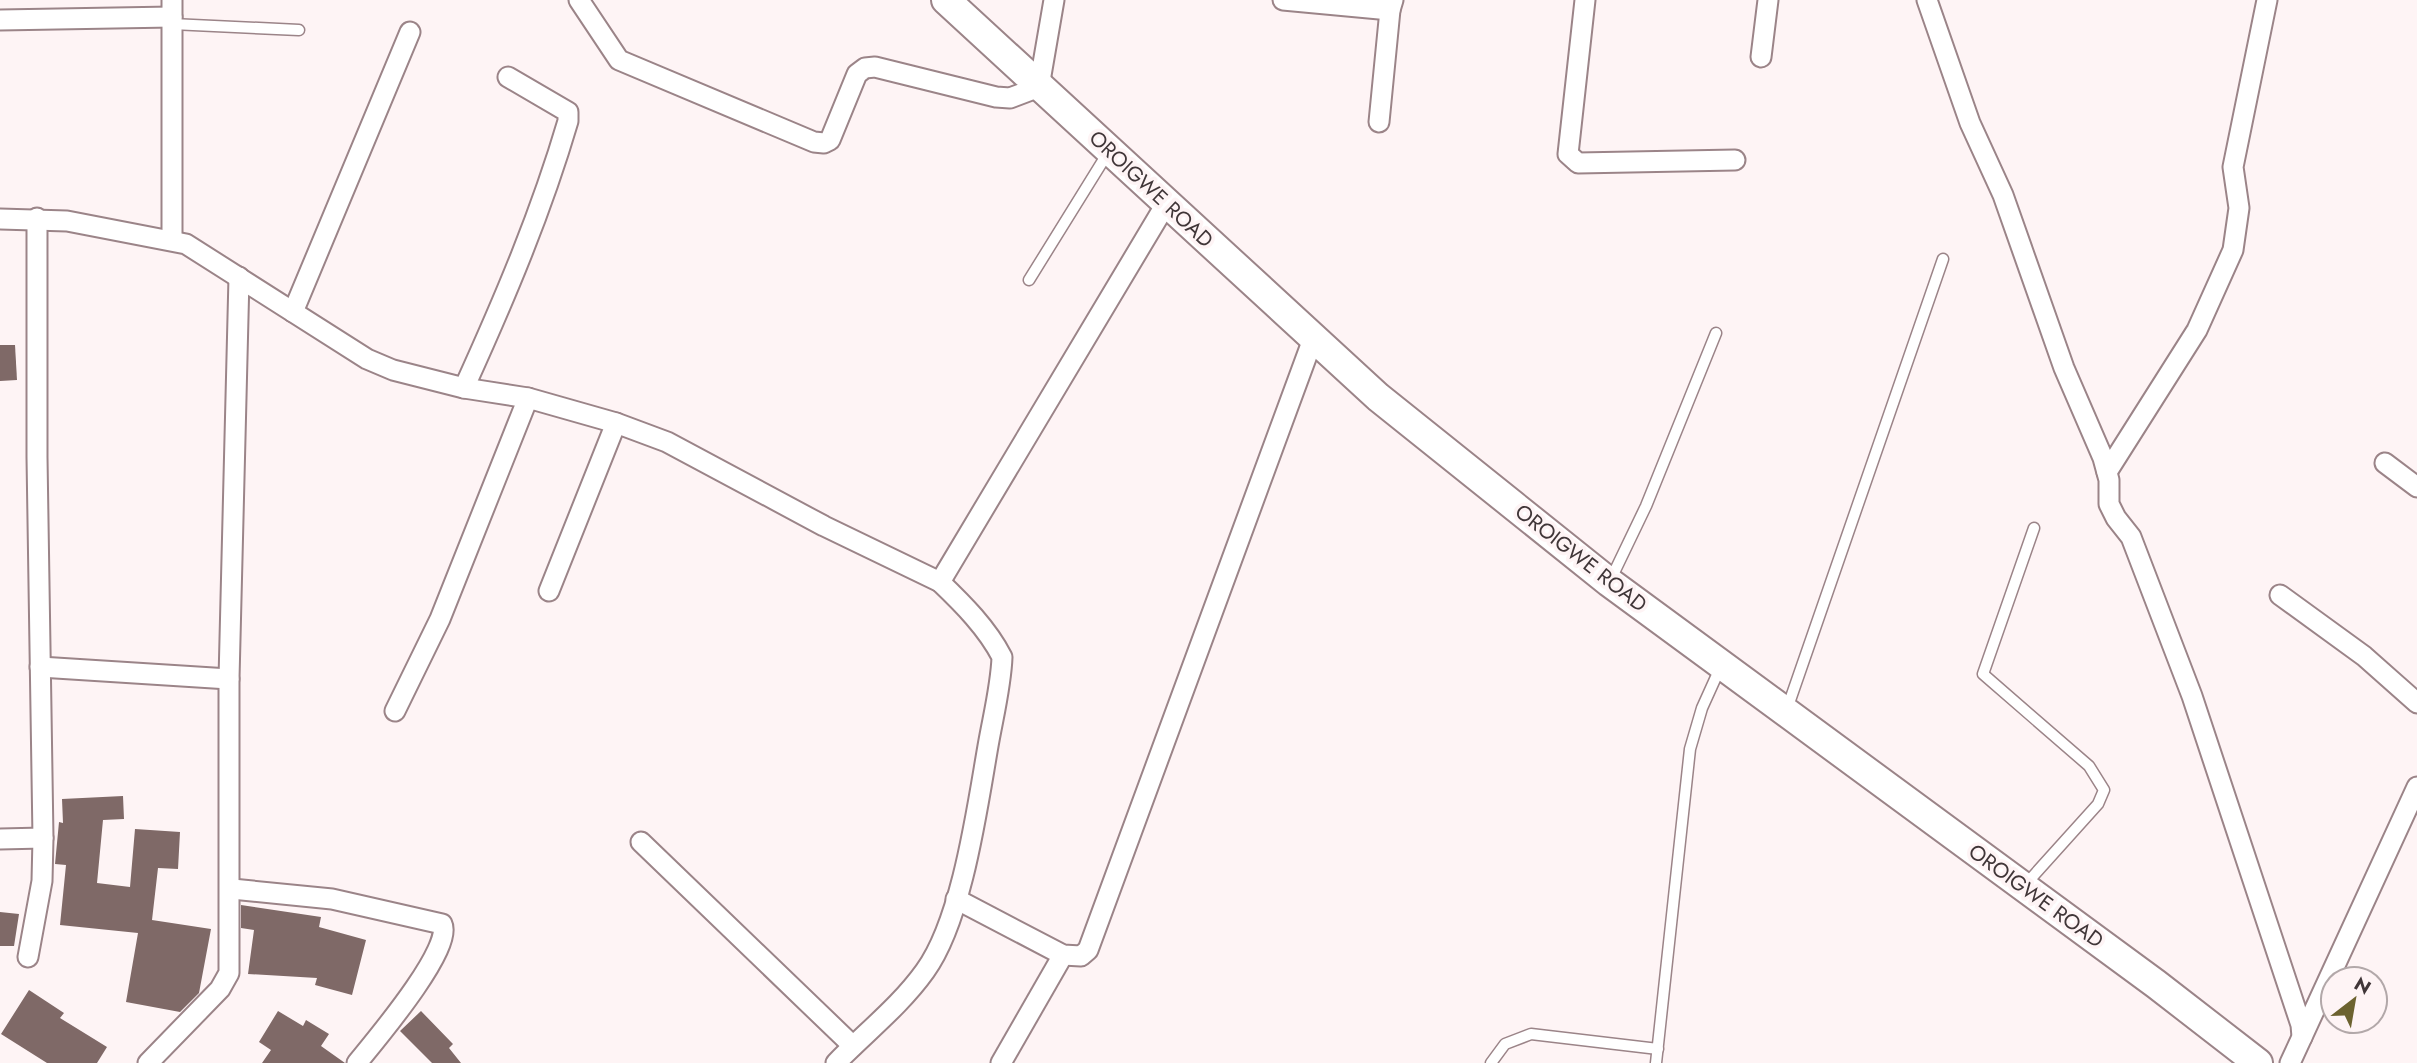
<svg xmlns="http://www.w3.org/2000/svg" width="2417" height="1063" font-family="Jost,sans-serif">
<rect width="100%" height="100%" fill="#fef4f5"/>
<g fill="#7f6967">
<polygon points="0,345 15,345 17,380 0,381"/>
<polygon points="123,796 124,819 103,820 97,883 130,887 135,829 180,832 178,869 158,868 152,920 211,929 199,993 180,1012 126,1002 138,933 60,925 66,865 55,864 59,822 63,823 62,799"/>
<polygon points="241,905 321,917 319,927 366,940 352,995 315,985 317,978 248,974 254,930 241,928"/>
<polygon points="0,912 19,914 14,946 0,946"/>
<polygon points="29,990 64,1013 60,1018 107,1047 97,1063 47,1063 1,1034"/>
<polygon points="278,1011 303,1026 306,1020 329,1034 321,1046 345,1063 262,1063 271,1050 259,1042"/>
<polygon points="421,1011 453,1044 449,1048 461,1063 432,1063 400,1031"/>
</g>
<g fill="none" stroke-linecap="round" stroke-linejoin="round">
<defs>
<g id="lane">
<polyline points="172,24 299,30"/>
<polyline points="1029,280 1109,151"/>
<polyline points="1610,581 1646,506 1716,333"/>
<polyline points="1787,709 1943,259"/>
<polyline points="2026,884 2098,804 2104,790 2089,766 1983,674 2034,528"/>
<polyline points="1491,1063 1505,1044 1531,1034 1658,1049"/>
<polyline points="1656,1063 1690,749 1702,708 1721,666"/>
</g>
<g id="street">
<polyline points="579,0 619,60 814,142 824,143 830,140 857,74 865,68 875,67 996,97 1010,98 1039,87 1054,0"/>
<polyline points="1283,0 1390,10 1393,0"/>
<polyline points="1585,0 1568,154 1578,163 1735,160"/>
<polyline points="1927,0 1970,123 2003,195 2064,368 2103,458 2109,480 2109,504 2116,518 2131,537 2192,696 2301,1025 2302,1037 2290,1063"/>
<polyline points="0,20 172,17"/>
<polyline points="1761,57 1768,0"/>
<polyline points="1379,122 1390,10"/>
<path d="M0,219L67,221L186,244L367,359L393,370L464,388L528,398L616,423L667,442L824,526L940,582C963,604 987,628 1002,657C1001,686 993,717 988,746C977,809 962,920 925,971C900,1006 865,1033 836,1063"/>
<polyline points="172,239 172,0"/>
<polyline points="293,312 410,32"/>
<path d="M464,388C504,300 541,213 568,121V112L508,77"/>
<polyline points="2385,463 2417,487"/>
<polyline points="2107,472 2197,330 2233,250 2239,208 2233,167 2267,0"/>
<polyline points="940,582 1166,204"/>
<polyline points="549,591 616,423"/>
<polyline points="2280,595 2364,656 2417,703"/>
<polyline points="40,667 229,679"/>
<polyline points="395,711 440,619 528,398"/>
<polyline points="0,839 43,838"/>
<polyline points="641,842 853,1046"/>
<path d="M232,889L332,899L442,924C454,948 374,1042 357,1063"/>
<polyline points="956,899 1063,955 1081,956 1088,950 1313,339"/>
<polyline points="28,957 42,881 43,838 37,457 37,218"/>
<polyline points="2302,1037 2417,787"/>
<polyline points="148,1063 220,989 229,973 229,679 239,277"/>
<polyline points="1001,1063 1063,955"/>
</g>
<polyline id="secondary" points="946,0 1378,397 1609,582 2156,984 2258,1063"/>
</defs>
<use href="#lane" stroke="#9b8488" stroke-width="13"/>
<use href="#street" stroke="#9b8488" stroke-width="23"/>
<use href="#secondary" stroke="#9b8488" stroke-width="32"/>
<use href="#lane" stroke="#fff" stroke-width="10"/>
<use href="#street" stroke="#fff" stroke-width="19"/>
<use href="#secondary" stroke="#fff" stroke-width="28"/>
</g>
<g text-anchor="middle" stroke-width="7" stroke-linejoin="round" paint-order="stroke">
<g font-size="21" fill="#403638" stroke="#fef4f5">
<text transform="translate(1151 189) rotate(43)" y="7">OROIGWE ROAD</text>
<text transform="translate(1581 558) rotate(38)" y="7">OROIGWE ROAD</text>
<text transform="translate(2036 896) rotate(36)" y="7">OROIGWE ROAD</text>
</g>
</g>
<g transform="translate(2354 1000) rotate(31)"><circle r="33" fill="#fef4f5" stroke="#b2a8a9" stroke-width="2"/>
<path d="M0-5L12 26L0 18L-12 26Z" fill="#6c622f"/>
<text y="-10" font-size="19" font-weight="bold" text-anchor="middle" fill="#403638">N</text>
</g>
</svg>
